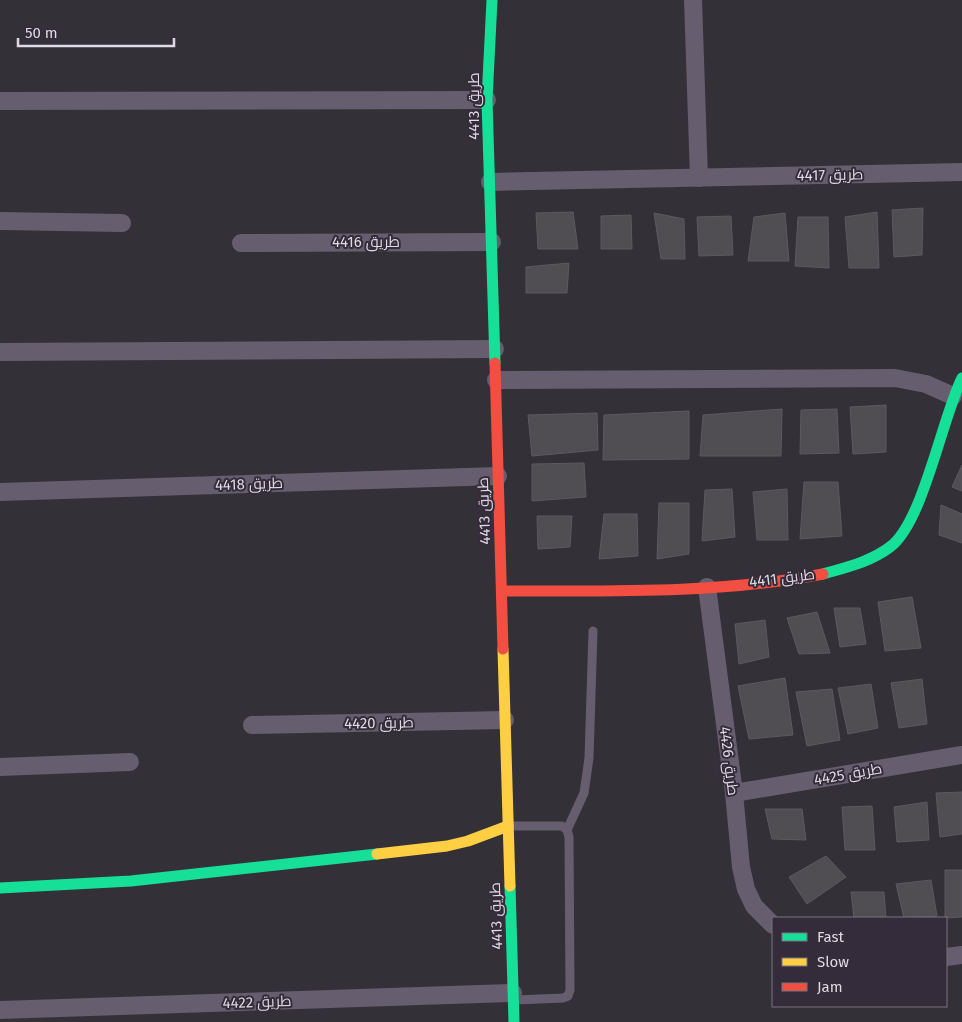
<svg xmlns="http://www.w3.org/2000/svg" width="962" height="1022" font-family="'Fira Sans',Cairo,sans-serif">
<rect width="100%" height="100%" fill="#343038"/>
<g fill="#504d53" stroke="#5d5960">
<polygon points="923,208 922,255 894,257 892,210"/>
<polygon points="573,212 578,249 538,249 536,213"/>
<polygon points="877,212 879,268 849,268 845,217"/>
<polygon points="654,213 684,219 685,259 661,259"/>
<polygon points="785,213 789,261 748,261 754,217"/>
<polygon points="631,215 632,249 601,249 601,216"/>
<polygon points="731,216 733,255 699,256 697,217"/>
<polygon points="798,217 828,217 829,268 795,266"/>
<polygon points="569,263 567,293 526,293 526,267"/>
<polygon points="886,405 886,452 853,454 850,407"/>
<polygon points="782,409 781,456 700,456 703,415"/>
<polygon points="837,409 839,453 800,454 801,410"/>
<polygon points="689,411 689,459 603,460 604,415"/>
<polygon points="597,413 598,450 532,456 528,415"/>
<polygon points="584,463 586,497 532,501 532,464"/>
<polygon points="962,465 962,491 952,487"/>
<polygon points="804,482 838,482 842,536 800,539"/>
<polygon points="732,489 735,537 702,541 705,490"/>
<polygon points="787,489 788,540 757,540 753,492"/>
<polygon points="659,503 689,503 689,554 657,559"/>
<polygon points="941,505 962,514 962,543 939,535"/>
<polygon points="604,514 637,514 638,556 599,559"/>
<polygon points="537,516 572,516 570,547 538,549"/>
<polygon points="912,597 921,648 885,651 878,602"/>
<polygon points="834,608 860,608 866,644 840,647"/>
<polygon points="817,612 830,653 799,654 787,618"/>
<polygon points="765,620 769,657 739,664 735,624"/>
<polygon points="785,678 793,735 749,739 738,686"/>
<polygon points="922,679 927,724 899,728 891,683"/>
<polygon points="871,684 878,728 848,734 838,688"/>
<polygon points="832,689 840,740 807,746 796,692"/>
<polygon points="962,792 962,834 940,837 936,793"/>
<polygon points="927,802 929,840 897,842 894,807"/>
<polygon points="872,806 875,850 845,850 842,807"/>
<polygon points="765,809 802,809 806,840 772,839"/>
<polygon points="826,856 846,877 807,904 789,877"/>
<polygon points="945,870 962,870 962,917 945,918"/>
<polygon points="931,880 937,916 904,918 896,884"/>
<polygon points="851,892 884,892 886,918 854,918"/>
</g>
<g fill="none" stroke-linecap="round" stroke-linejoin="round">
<g stroke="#665d6e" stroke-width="9">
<polyline points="511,826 562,826 567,830 569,837 570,990 568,996 563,998 515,1000"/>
<polyline points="567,830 584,793 589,758 593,631"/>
</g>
<g stroke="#665d6e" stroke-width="18">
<polyline points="693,0 699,178"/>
<polyline points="0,101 487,100"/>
<polyline points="490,182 962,172"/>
<polyline points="0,221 122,223"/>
<polyline points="241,243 492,242"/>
<polyline points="0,352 495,349"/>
<polyline points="496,380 895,378 926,384 953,396"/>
<polyline points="0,492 498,476"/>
<polyline points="707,587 734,793 741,867 746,889 754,906 773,925"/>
<polyline points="252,725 505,720"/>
<polyline points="0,767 130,762"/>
<polyline points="734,793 962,755"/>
<polyline points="946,957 962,955"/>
<polyline points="0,1010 513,993"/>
</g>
<g stroke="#16e098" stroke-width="11">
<polyline points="492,0 487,100 495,363"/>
<path d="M823,574C847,567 870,562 890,547C923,523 942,418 962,378"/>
<polyline points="510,886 514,1022"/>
<polyline points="0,888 131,881 377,854"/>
</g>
<g stroke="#ffcf43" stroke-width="11">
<polyline points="503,649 510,886"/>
<polyline points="377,854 447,846 468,841 508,826"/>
</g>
<g stroke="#f24e42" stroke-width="11">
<polyline points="495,363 503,649"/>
<path d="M502,591C608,591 718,594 823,574"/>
</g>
</g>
<g text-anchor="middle" stroke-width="4" stroke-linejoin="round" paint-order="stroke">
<g font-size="15" fill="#dfdae4" stroke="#342c3b">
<text transform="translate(474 106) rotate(-90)" y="5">طريق 4413</text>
<text transform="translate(830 175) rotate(-1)" y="5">طريق 4417</text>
<text x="366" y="247">طريق 4416</text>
<text transform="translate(249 484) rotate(-2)" y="5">طريق 4418</text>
<text transform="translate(484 511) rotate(-92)" y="5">طريق 4413</text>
<text transform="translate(782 578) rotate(-7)" y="5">طريق 4411</text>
<text transform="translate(379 723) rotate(-1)" y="5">طريق 4420</text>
<text transform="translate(729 761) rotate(83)" y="5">طريق 4426</text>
<text transform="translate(848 774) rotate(-10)" y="5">طريق 4425</text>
<text transform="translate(496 916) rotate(-92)" y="5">طريق 4413</text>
<text transform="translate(257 1002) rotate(-2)" y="5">طريق 4422</text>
</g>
</g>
<rect x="772" y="917" width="175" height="90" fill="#342c3b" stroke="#78727f"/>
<rect x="782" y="933" width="25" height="8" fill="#16e098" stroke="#78727f"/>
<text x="817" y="942" font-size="15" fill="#dfdae4">Fast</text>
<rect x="782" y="958" width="25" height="8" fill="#ffcf43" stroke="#78727f"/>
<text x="817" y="967" font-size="15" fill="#dfdae4">Slow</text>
<rect x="782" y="983" width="25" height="8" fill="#f24e42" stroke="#78727f"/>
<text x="817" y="992" font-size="15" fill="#dfdae4">Jam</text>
<path d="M18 38v8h156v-8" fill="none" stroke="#dfdae4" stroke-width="2.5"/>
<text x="25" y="38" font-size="15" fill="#dfdae4" stroke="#342c3b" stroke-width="4" paint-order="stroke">50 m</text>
</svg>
